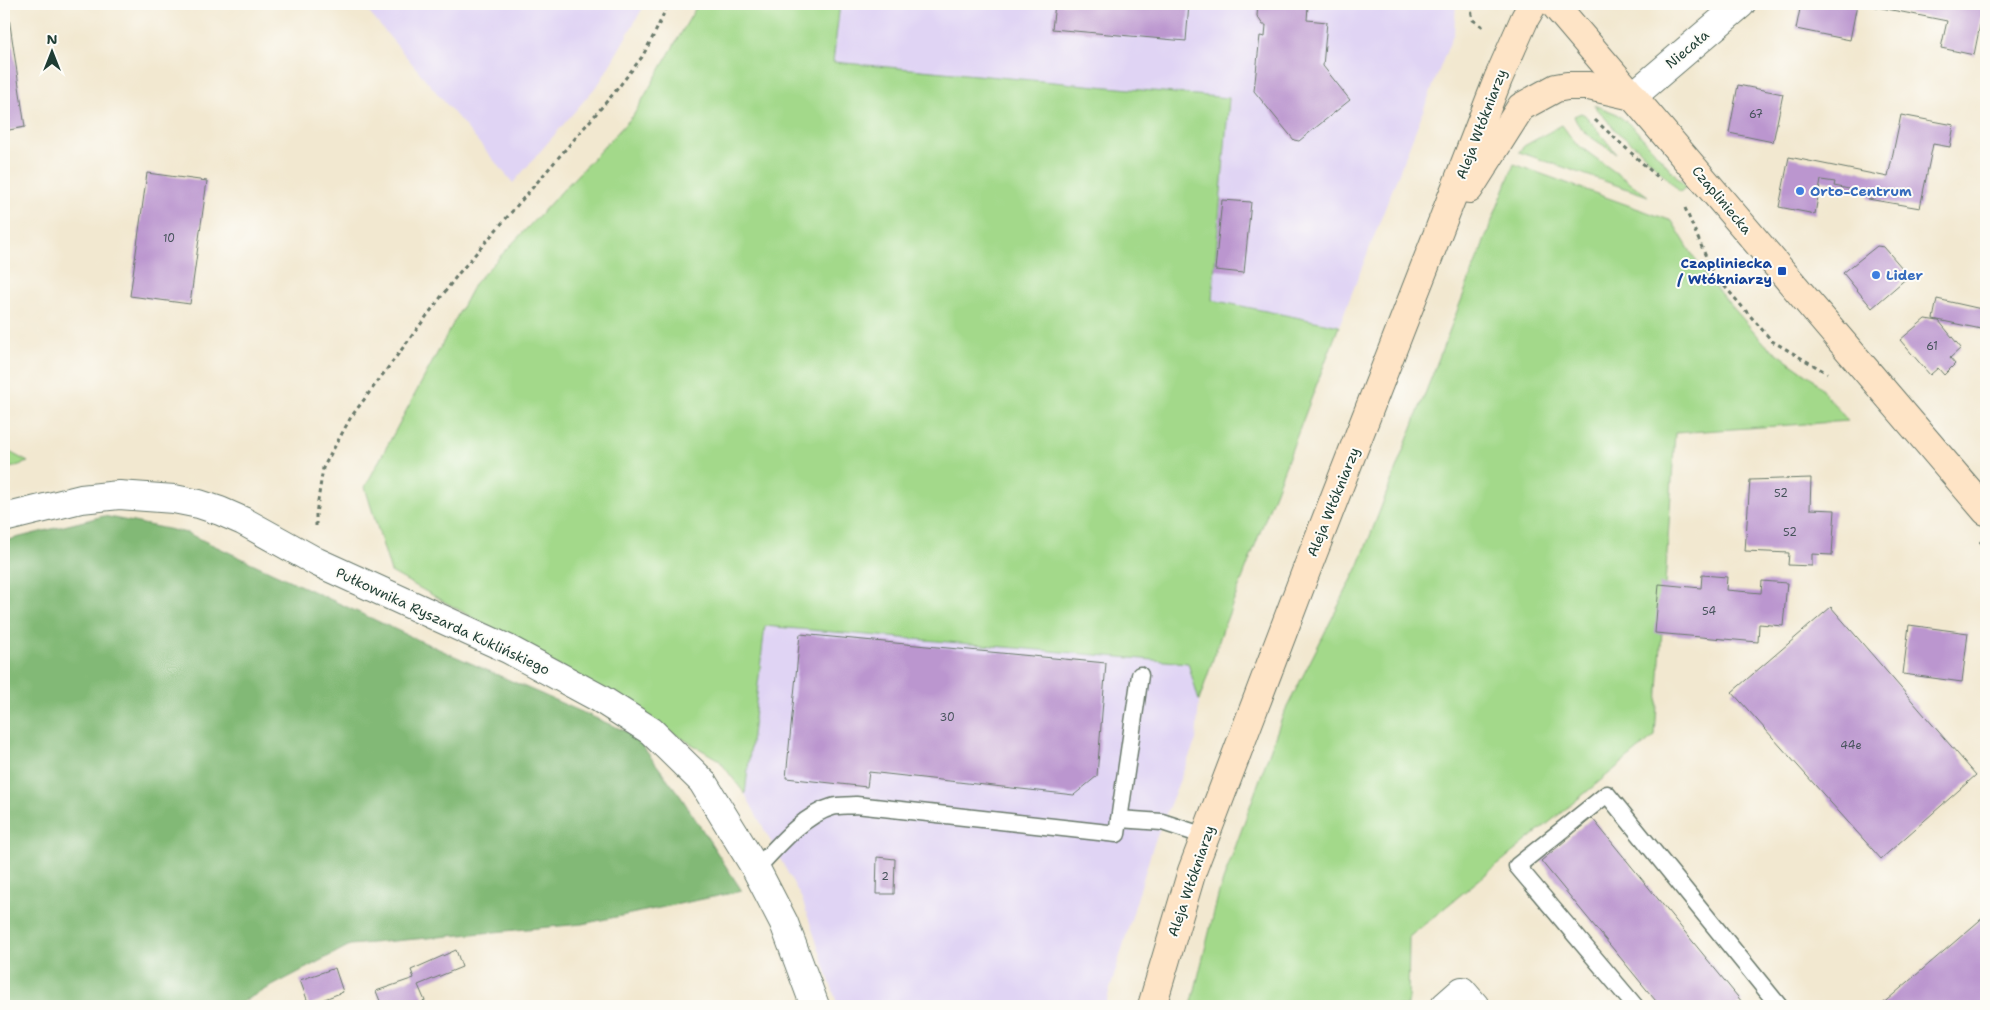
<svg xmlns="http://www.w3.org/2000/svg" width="1990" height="1010" font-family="'Shantell Sans',sans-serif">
<rect width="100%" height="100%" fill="#fdfcf7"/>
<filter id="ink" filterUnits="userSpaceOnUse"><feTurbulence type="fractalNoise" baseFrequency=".02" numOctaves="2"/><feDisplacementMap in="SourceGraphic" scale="10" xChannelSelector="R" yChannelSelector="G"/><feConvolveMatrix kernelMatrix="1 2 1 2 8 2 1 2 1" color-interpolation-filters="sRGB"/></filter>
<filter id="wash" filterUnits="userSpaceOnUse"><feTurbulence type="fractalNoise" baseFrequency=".0096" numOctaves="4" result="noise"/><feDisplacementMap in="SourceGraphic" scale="20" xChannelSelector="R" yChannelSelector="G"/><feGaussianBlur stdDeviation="1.12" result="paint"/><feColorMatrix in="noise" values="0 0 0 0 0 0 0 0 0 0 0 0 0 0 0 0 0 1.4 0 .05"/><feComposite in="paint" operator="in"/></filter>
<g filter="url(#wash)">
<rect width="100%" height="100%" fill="#f2e8d0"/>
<g fill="#e0d4f4">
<polygon points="365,4 645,4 600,82 513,183 366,9"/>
<polygon points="840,4 1456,4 1454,32 1339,326 1212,301 1229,98 832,62"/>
<polygon points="765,626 1189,663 1199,701 1196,740 1153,846 1105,1006 838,1006 802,899 745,794"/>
</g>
<g fill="#a3d98a" stroke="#618b5f">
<polygon points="698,4 840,4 833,62 1229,98 1212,300 1339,326 1223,629 1199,701 1188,663 765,626 745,794 719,760 538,654 391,572 365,487 475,283 633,116"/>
<polygon points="1594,105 1615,113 1634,128 1686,187 1680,192 1638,148 1617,132"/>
<path d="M1581,113L1585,115L1616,153C1602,144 1579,133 1574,116Z"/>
<polygon points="1562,125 1575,143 1648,196 1519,152 1524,146"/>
<polygon points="1514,164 1672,221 1706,277 1766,345 1812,378 1848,421 1675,433 1655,736 1409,937 1408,1006 1191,1006 1219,892 1283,715 1358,567"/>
<polygon points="4,449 28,462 4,470"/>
</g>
<polygon fill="#82b976" stroke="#507b55" points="104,516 187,533 416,639 634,735 681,797 742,891 582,924 350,945 234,1006 4,1006 4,541"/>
<g id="blocks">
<g fill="#bb96cf">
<polygon points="4,4 7,4 25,127 4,131"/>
<polygon points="1055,4 1189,4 1186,41 1052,29"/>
<polygon points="1258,4 1319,4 1315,7 1308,6 1307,20 1327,22 1323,66 1350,100 1299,141 1294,140 1254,91 1260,36 1265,37 1266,25 1263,25 1257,16"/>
<polygon points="1801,4 1857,4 1850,40 1796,29"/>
<polygon points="1873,4 1976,4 1984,5 1974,55 1941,48 1947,21 1872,6"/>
<polygon points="1738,85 1783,94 1773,142 1729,133"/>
<polygon points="1901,115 1954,125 1950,147 1933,144 1920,208 1868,199 1869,193 1834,186 1835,182 1821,180 1815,214 1779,207 1789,157 1888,177"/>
<polygon points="147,173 207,181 190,304 130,296"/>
<polygon points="1222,200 1251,202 1244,273 1215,270"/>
<polygon points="1877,246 1884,247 1909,276 1872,308 1843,273"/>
<polygon points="1937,299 1986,310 1986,330 1933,319"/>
<polygon points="1925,319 1939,321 1961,348 1950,358 1955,364 1944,375 1938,368 1930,375 1900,340"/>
<polygon points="1811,478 1810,509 1835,510 1832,555 1812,554 1812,566 1788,565 1789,553 1745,551 1750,480"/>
<polygon points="1702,575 1727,577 1726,590 1761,593 1762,581 1787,583 1783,626 1759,624 1758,642 1655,633 1659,584 1701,588"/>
<polygon points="1831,607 1976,775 1881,859 1732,692"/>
<polygon points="1909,625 1968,633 1962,682 1903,674"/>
<polygon points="800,634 1106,663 1097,776 1074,795 869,772 867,787 786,778"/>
<polygon points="1592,818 1742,1002 1737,1006 1660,1006 1541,861"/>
<polygon points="877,857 895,859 894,894 876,894"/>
<polygon points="1986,915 1986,1006 1880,1006"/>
<polygon points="456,950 462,967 418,985 425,1001 413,1006 382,1006 376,991 414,978 411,970"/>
<polygon points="335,968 343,992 309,1005 300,980"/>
</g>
</g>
</g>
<g filter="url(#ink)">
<use href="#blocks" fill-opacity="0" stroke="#69796b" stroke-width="1"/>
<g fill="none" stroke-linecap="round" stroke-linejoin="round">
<defs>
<g id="lane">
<polyline points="1119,819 1162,822 1205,836"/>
<path d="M756,869C776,848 803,815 832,807C839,805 848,806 856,805L1117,834L1140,675"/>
<polyline points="1635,1006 1517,866 1607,794 1779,1006"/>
</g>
<g id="street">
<polyline points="1633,96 1741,4"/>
<polyline points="4,518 81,499 119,495 174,499 199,504 220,511 243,521 317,562 508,649 599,698 651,731 702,781 756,869 784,923 815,1006"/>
<polyline points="1445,1006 1462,991 1475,1006"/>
</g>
<g id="secondary">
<polyline points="1554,4 1986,511"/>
<polyline points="1469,189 1521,107 1556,88 1567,86 1589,86 1633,96"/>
<polyline points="1152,1006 1192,871 1308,566 1498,79 1525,18 1533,4"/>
</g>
</defs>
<use href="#lane" stroke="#69796b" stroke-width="19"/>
<use href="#street" stroke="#69796b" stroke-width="30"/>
<use href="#secondary" stroke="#69796b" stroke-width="30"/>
<g stroke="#69796b" stroke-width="3" stroke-dasharray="4 4" stroke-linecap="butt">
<polyline points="1470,4 1473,20 1485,28"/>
<polyline points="1595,120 1661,180"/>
<polyline points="1685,208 1713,273 1772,341 1827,373"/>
<polyline points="316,526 316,514 323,468 351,417 459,273 614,93 642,57 655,33 668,4"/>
<polyline points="1980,541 1986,548"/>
</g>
<use href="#lane" stroke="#fff" stroke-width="16"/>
<use href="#street" stroke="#fff" stroke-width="28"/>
<use href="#secondary" stroke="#fee4c6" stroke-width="28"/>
</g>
</g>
<g fill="#3f7fe0" stroke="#fdfcf7" stroke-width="2">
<circle cx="1800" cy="191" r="5"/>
<circle cx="1876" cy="275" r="5"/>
</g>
<rect fill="#1a4fb4" stroke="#fdfcf7" stroke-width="2" x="1777" y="266" width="10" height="10" rx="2.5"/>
<g text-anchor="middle" stroke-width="4" stroke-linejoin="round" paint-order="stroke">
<g font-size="11" fill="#46535b">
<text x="1756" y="118">67</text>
<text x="169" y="242">10</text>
<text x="1932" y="350">61</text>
<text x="1781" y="497">52</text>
<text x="1790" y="536">52</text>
<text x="1709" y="615">54</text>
<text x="947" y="721">30</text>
<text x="1851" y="749">44e</text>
<text x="885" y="880">2</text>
</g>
<g font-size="14" fill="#1f3d34" stroke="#fdfcf7">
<text transform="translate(1687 49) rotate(-40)" y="5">Niecała</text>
<text transform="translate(1481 124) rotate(-69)" y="5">Aleja Włókniarzy</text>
<text transform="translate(1722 200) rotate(50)" y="5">Czapliniecka</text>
<text transform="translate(1333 502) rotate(-68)" y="5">Aleja Włókniarzy</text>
<text transform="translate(443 621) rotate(25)" y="5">Pułkownika Ryszarda Kuklińskiego</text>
<text transform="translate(1191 881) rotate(-71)" y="5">Aleja Włókniarzy</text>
</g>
<g font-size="14" font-weight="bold" fill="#366cbe" stroke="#fdfcf7" text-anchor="start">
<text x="1810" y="196">Orto-Centrum</text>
<text x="1886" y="280">Lider</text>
</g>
<g font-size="14" font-weight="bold" fill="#164399" stroke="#fdfcf7" text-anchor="end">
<text x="1772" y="268">Czapliniecka<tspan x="1772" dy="16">/ Włókniarzy</tspan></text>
</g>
</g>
<rect width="1990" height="1010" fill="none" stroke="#fdfcf7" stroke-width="20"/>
<g transform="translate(52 52)" stroke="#fdfcf7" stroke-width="4" paint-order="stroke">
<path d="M0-4L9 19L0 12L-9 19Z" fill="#1f3d34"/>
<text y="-8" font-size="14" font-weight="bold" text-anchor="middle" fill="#1f3d34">N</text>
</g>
</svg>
